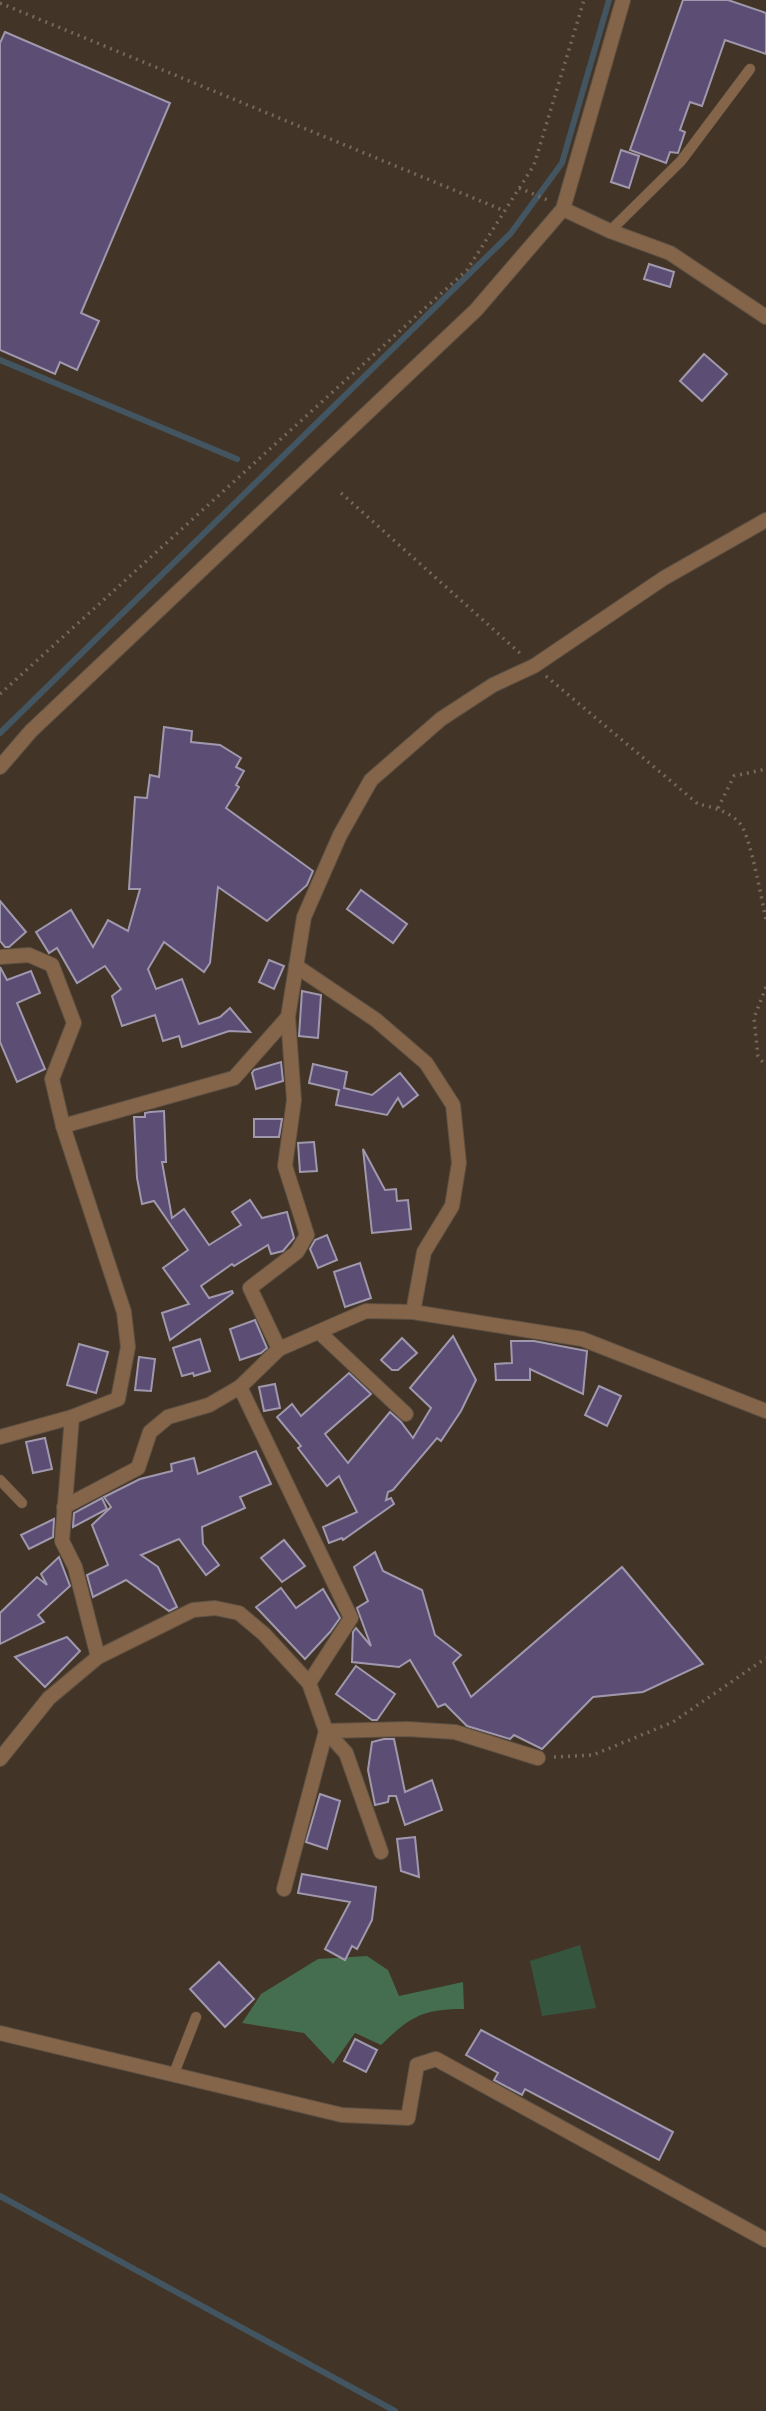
<svg xmlns="http://www.w3.org/2000/svg" width="766" height="2411" font-family="'Source Sans 3',sans-serif">
<rect width="100%" height="100%" fill="#423426"/>
<polygon fill="#36553f" points="580,1945 596,2008 542,2016 530,1961"/>
<path fill="#456d4f" d="M367,1956L388,1970L399,1996L463,1982L464,2009C422,2009 410,2017 381,2045L355,2033L333,2064L304,2033L242,2023L261,1994L318,1959Z"/>
<g fill="none" stroke-linecap="round" stroke-linejoin="round">
<g stroke="#425560" stroke-width="6">
<polyline points="0,360 237,459"/>
<polyline points="0,733 511,233 562,163 609,0"/>
<polyline points="0,2196 395,2411"/>
</g>
</g>
<g fill="#5c4d75" stroke="#a099ae" stroke-width="2">
<polygon points="683,0 728,0 766,13 766,54 725,40 702,106 690,102 680,130 685,132 678,153 670,152 666,163 630,150"/>
<polygon points="5,32 170,103 81,313 99,321 77,370 60,362 55,374 0,350 0,43"/>
<polygon points="621,150 639,156 629,188 611,182"/>
<polygon points="649,264 674,272 670,287 644,279"/>
<polygon points="704,354 727,374 702,401 680,381"/>
<polygon points="164,727 192,731 191,742 220,745 241,758 236,767 244,771 236,785 239,787 226,808 313,871 307,885 267,921 218,887 210,963 204,972 164,942 148,969 156,989 182,979 199,1024 220,1017 230,1008 250,1032 229,1031 182,1047 179,1036 163,1041 155,1015 122,1026 112,996 121,989 105,966 77,983 57,948 49,953 36,932 71,910 93,947 108,920 128,931 140,889 129,889 135,797 147,798 150,775 159,777"/>
<polygon points="361,890 407,924 393,943 347,909"/>
<polygon points="0,901 26,932 9,947 5,947 0,941"/>
<polygon points="269,960 284,966 274,989 259,982"/>
<polygon points="0,967 7,980 31,971 40,993 17,1003 45,1069 17,1082 0,1042"/>
<polygon points="302,991 321,995 318,1038 299,1036"/>
<polygon points="281,1062 283,1081 256,1089 252,1073 254,1070"/>
<polygon points="313,1064 347,1072 344,1088 372,1095 400,1073 418,1095 403,1107 398,1098 387,1115 336,1105 339,1090 309,1083"/>
<polygon points="164,1111 166,1162 162,1162 172,1218 184,1209 209,1245 241,1225 232,1212 250,1200 262,1218 287,1212 294,1238 283,1251 271,1254 268,1245 234,1266 232,1264 201,1286 209,1298 232,1291 233,1293 170,1340 162,1313 189,1304 163,1268 188,1250 154,1201 142,1204 137,1178 134,1117 145,1117 145,1113 150,1112"/>
<polygon points="254,1119 282,1119 279,1137 254,1137"/>
<polygon points="314,1142 317,1171 300,1172 298,1143"/>
<polygon points="363,1149 385,1190 396,1189 397,1201 408,1200 411,1229 372,1233"/>
<polygon points="327,1235 337,1260 318,1268 310,1249 315,1240"/>
<polygon points="360,1263 371,1298 345,1307 334,1272"/>
<polygon points="255,1320 267,1348 261,1353 240,1360 230,1329"/>
<polygon points="453,1336 476,1380 461,1411 441,1441 437,1438 393,1490 388,1492 386,1500 391,1498 394,1504 343,1540 342,1538 329,1543 323,1527 357,1512 339,1476 327,1486 298,1448 301,1446 277,1417 292,1404 301,1416 349,1373 371,1394 325,1434 348,1463 390,1412 401,1422 413,1438 431,1408 410,1388"/>
<polygon points="402,1338 417,1353 398,1370 392,1370 381,1360"/>
<polygon points="200,1339 210,1371 194,1376 193,1373 182,1376 173,1348"/>
<polygon points="511,1341 534,1341 587,1351 583,1394 530,1369 530,1380 496,1380 495,1364 512,1363"/>
<polygon points="79,1344 108,1352 96,1393 67,1385"/>
<polygon points="139,1357 155,1359 151,1391 135,1390"/>
<polygon points="275,1384 280,1408 264,1411 259,1387"/>
<polygon points="599,1386 621,1396 607,1426 585,1415"/>
<polygon points="45,1438 52,1469 33,1473 26,1442"/>
<polygon points="256,1451 271,1484 240,1497 245,1508 202,1527 203,1544 219,1565 206,1575 179,1539 141,1555 158,1567 177,1607 169,1611 126,1580 93,1597 87,1575 108,1565 92,1525 111,1507 104,1497 140,1479 172,1471 171,1464 194,1458 198,1474"/>
<polygon points="102,1498 107,1509 73,1527 74,1513"/>
<polygon points="54,1519 53,1537 29,1549 21,1535"/>
<polygon points="284,1540 305,1566 282,1582 261,1558"/>
<polygon points="375,1552 383,1571 422,1590 435,1635 461,1655 453,1663 471,1697 622,1567 703,1664 643,1692 593,1697 542,1749 514,1735 510,1739 467,1726 445,1704 438,1707 410,1660 399,1667 352,1662 353,1632 356,1628 371,1646 357,1608 368,1601 354,1567"/>
<polygon points="59,1557 70,1586 38,1615 44,1622 0,1644 0,1613 37,1577 47,1585 41,1574"/>
<polygon points="281,1588 296,1608 323,1589 340,1618 330,1632 305,1659 256,1607"/>
<polygon points="67,1637 80,1651 45,1687 15,1657"/>
<polygon points="356,1666 395,1694 377,1720 372,1720 336,1694"/>
<polygon points="384,1739 394,1739 405,1792 432,1780 442,1810 405,1825 396,1796 389,1796 388,1802 375,1805 368,1770 372,1742"/>
<polygon points="320,1794 340,1801 327,1849 306,1842"/>
<polygon points="415,1837 419,1877 401,1871 397,1839"/>
<polygon points="302,1874 376,1887 372,1920 357,1949 352,1946 345,1960 325,1949 350,1902 298,1893"/>
<polygon points="219,1962 254,1999 225,2027 190,1989"/>
<polygon points="481,2030 673,2132 659,2160 525,2089 522,2095 494,2080 498,2073 466,2055"/>
<polygon points="355,2039 377,2050 366,2072 344,2061"/>
</g>
<g fill="none" stroke-linecap="round" stroke-linejoin="round">
<defs>
<g id="service">
<polyline points="610,231 681,161 750,69"/>
<polyline points="0,1480 22,1503"/>
<polyline points="173,2076 196,2017"/>
</g>
<g id="minor">
<polyline points="563,209 610,231 670,253 766,317"/>
<polyline points="0,957 29,955 52,965 74,1023 52,1079 63,1126 124,1312 128,1347 118,1399 72,1417 0,1437"/>
<polyline points="296,966 376,1020 426,1063 453,1105 459,1163 452,1206 424,1252 413,1312"/>
<polyline points="288,1017 294,1100 285,1166 307,1235 297,1252 250,1288 279,1349 240,1387 351,1618 309,1683"/>
<polyline points="63,1126 234,1078 288,1017 304,917 340,835 371,780 441,719 493,685 534,666 664,578 766,520"/>
<polyline points="319,1332 406,1414"/>
<polyline points="279,1349 366,1311 413,1312 582,1339 766,1411"/>
<polyline points="64,1507 138,1468 150,1432 168,1417 209,1405 240,1387"/>
<polyline points="98,1657 193,1610 215,1608 239,1613 264,1634 309,1683 326,1731 346,1753 381,1852"/>
<polyline points="0,1759 49,1698 98,1657 75,1567 62,1541 72,1417"/>
<polyline points="284,1889 326,1731 407,1729 455,1732 538,1758"/>
<polyline points="0,2033 342,2115 408,2118 417,2065 436,2059 766,2240"/>
</g>
<polyline id="tertiary" points="0,767 31,731 476,310 563,209 623,0"/>
</defs>
<use href="#service" stroke="#5e5144" stroke-width="11"/>
<use href="#minor" stroke="#5e5144" stroke-width="16"/>
<use href="#tertiary" stroke="#5e5144" stroke-width="16"/>
<g stroke="#75695c" stroke-width="3.5" stroke-dasharray="2 5" stroke-linecap="butt">
<polyline points="0,3 505,211"/>
<polyline points="519,188 550,201"/>
<polyline points="341,493 522,655"/>
<path d="M546,676L698,804C712,807 732,812 741,825C751,839 762,901 766,920"/>
<polyline points="0,694 467,270 534,165 584,0"/>
<polyline points="718,808 734,776 766,769"/>
<polyline points="766,987 754,1018 758,1056 766,1066"/>
<polyline points="554,1757 593,1755 673,1722 766,1658"/>
</g>
<use href="#service" stroke="#846549" stroke-width="10"/>
<use href="#minor" stroke="#846549" stroke-width="14"/>
<use href="#tertiary" stroke="#846549" stroke-width="14"/>
</g>
</svg>
